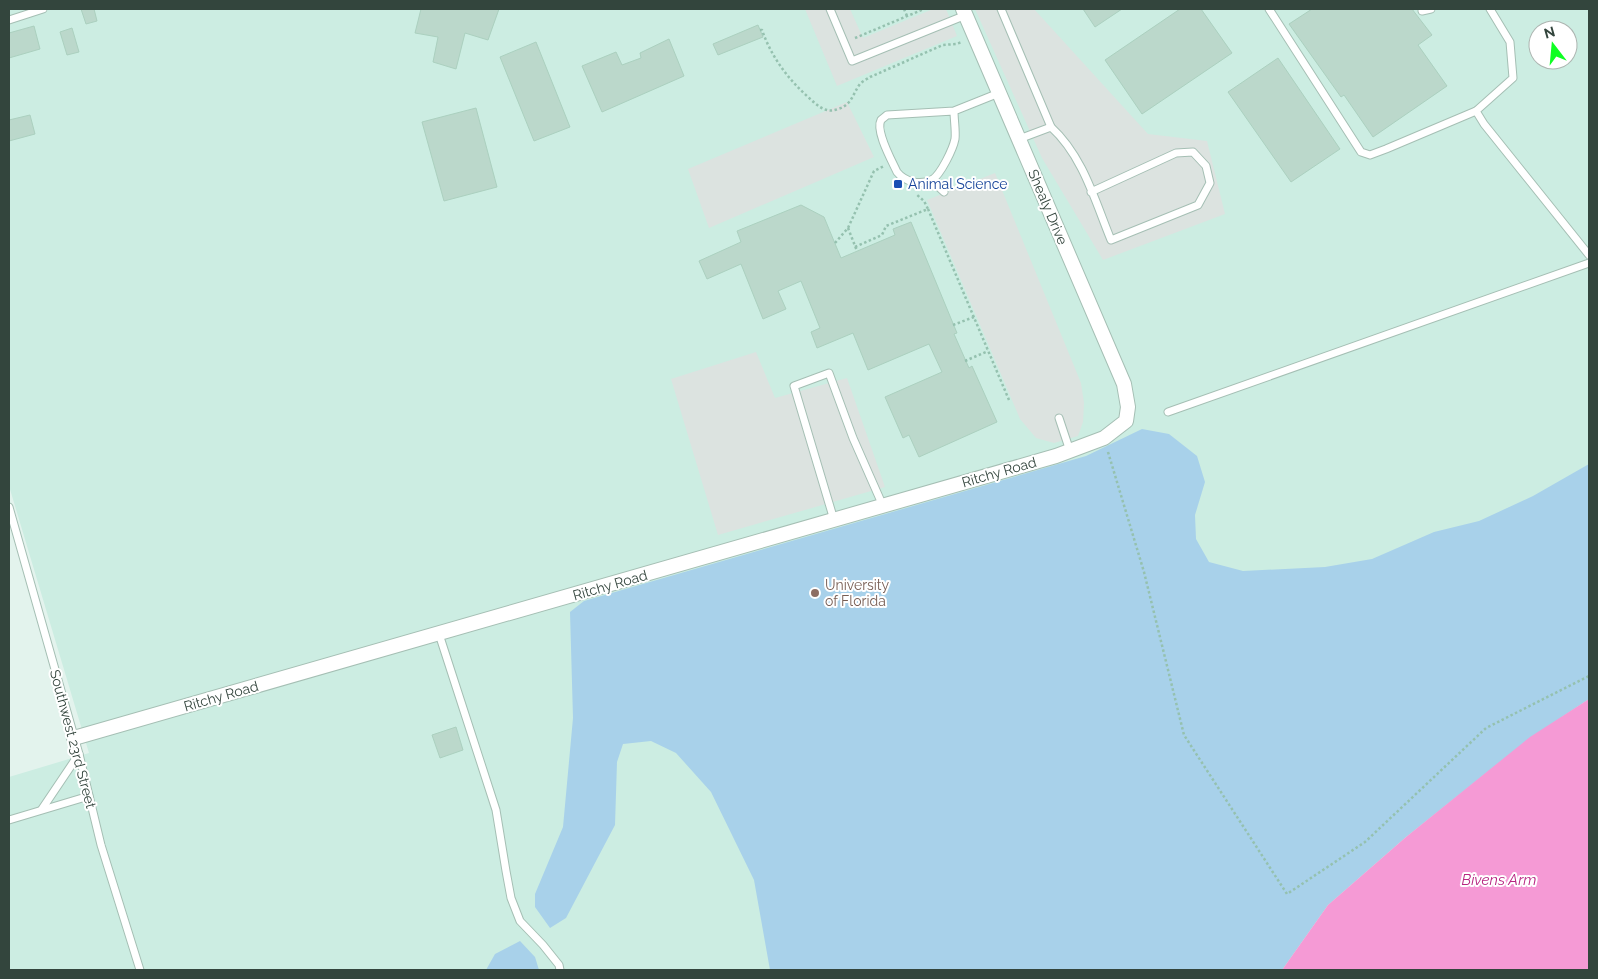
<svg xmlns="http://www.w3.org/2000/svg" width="1598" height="979" font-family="Raleway,sans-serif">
<rect width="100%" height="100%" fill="#e3f3ed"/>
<path fill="#ccede2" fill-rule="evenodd" d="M9,9H1589V699L1530,738L1406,837L1328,905L1282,970H9V777L89,753L9,486ZM1538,30H1568V60H1538Z"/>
<g fill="#a8d1ea">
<polygon points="1142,429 1169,434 1197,456 1205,482 1195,515 1196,539 1209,562 1243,571 1325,567 1372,559 1434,532 1479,521 1533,496 1589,464 1589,699 1530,738 1406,837 1328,905 1282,970 770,970 754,880 711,792 676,753 651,741 623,744 617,762 615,825 566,918 550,928 535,907 535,894 563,827 573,718 570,612 584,601 1086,456"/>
<polygon points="520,941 535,957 539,970 486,970 495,954"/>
</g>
<g fill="#dce3e0">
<polygon points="805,9 850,9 863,38 933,9 946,9 957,36 837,86"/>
<polygon points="975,9 1034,9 1148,134 1207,141 1225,214 1103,260 1042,158"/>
<polygon points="847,102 874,157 709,228 688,169"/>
<polygon points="995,173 1081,383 1084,403 1083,422 1078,436 1054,443 1036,438 1020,419 927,200"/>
<polygon points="756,352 775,398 847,378 885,487 718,535 671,379"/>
</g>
<polygon fill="#f59ad5" points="1589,699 1589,970 1282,970 1328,905 1406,837 1530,737"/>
<g fill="#bbd8cb" stroke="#abd0bf">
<polygon points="81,9 94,9 97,21 86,24"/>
<polygon points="421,9 499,9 488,40 465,33 456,69 433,62 438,37 415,33"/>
<polygon points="1083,9 1122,9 1095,27"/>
<polygon points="1180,9 1201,9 1232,53 1142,114 1105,60"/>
<polygon points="1312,9 1412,9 1432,35 1418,45 1447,86 1373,137 1344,95 1341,97 1289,24"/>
<polygon points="758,25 763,37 718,55 713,44"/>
<polygon points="34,26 40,49 9,58 9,33"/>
<polygon points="72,28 79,52 67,55 60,32"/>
<polygon points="669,39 684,76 602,112 582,66 616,52 622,65 641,58 640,53"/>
<polygon points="536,42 570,127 534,141 500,57"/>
<polygon points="1278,58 1340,149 1291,182 1228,92"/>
<polygon points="476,108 497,187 444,201 422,122"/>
<polygon points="30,115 35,134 9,141 9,120"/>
<polygon points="801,205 824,217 841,258 895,235 893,229 911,222 957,333 954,334 969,368 972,366 997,422 919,457 909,435 903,438 885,397 942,372 929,344 868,370 853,333 817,348 811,332 820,328 801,281 778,291 786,309 763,319 741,264 707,279 699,261 741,242 737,231"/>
<polygon points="456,727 463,750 440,758 432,735"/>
</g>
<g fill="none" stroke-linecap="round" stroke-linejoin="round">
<defs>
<g id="lane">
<polyline points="830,9 852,61 966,15"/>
<polyline points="1001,9 1051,127"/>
<polyline points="1269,9 1361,152 1370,155 1386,149 1476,111"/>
<polyline points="1490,9 1510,42 1513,78 1476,111 1484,124 1589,255"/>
<polyline points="1422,11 1431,9"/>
<polyline points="9,20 43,9"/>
<path d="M954,111C954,120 956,131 955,139C953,149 941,174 932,180C926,183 919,183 913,182C906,180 901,177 897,172C892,161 875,131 881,120C882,119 886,116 887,115L954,111L999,93"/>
<path d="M1019,139L1051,127C1083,156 1095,201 1111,240L1198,205L1210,183L1206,166L1193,152L1176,153L1091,192"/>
<polyline points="931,180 944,192"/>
<polyline points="1168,412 1589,263"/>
<polyline points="1059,418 1070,451"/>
<polyline points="9,507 79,754 101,845 140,970"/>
<polyline points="834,520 794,386 829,373 853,438 883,506"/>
<polyline points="439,634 496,810 506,871 511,898 520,921 543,945 559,965 560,970"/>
<polyline points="42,809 79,754"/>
<polyline points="9,820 89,796"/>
</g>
<polyline id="street" points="74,738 1056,456 1104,438 1126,421 1128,407 1124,384 963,9"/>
</defs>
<use href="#lane" stroke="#a5bfb4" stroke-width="9"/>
<use href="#street" stroke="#a5bfb4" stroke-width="16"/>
<g stroke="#95c1af" stroke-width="2.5" stroke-dasharray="2.5 2.5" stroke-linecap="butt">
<polyline points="904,9 907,16"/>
<path d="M760,30H762C771,56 787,78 808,97C817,105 825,114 838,109C852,105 853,93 860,84C863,81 867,79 870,77L943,45L956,44L962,42"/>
<polyline points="855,38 924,9"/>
<polyline points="928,209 1009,400"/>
<polyline points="848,228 857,251"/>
<polyline points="835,243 848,228 874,171 884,166"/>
<polyline points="855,247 882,235 886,226 928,209 924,201 916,194"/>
<polyline points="953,325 974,317"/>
<polyline points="965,361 988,351"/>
<polyline points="1108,452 1144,572 1184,735 1287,894 1365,842 1486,728 1589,676"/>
</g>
<use href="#lane" stroke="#fff" stroke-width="7"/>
<use href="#street" stroke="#fff" stroke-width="14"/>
</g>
<rect fill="#1a4fb4" stroke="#fff" stroke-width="2" x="893" y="179" width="10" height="10" rx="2.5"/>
<circle fill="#8d6e63" stroke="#fff" stroke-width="2" cx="815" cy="593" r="5"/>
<g text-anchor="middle" stroke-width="4" stroke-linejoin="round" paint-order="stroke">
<g font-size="14" fill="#164399" stroke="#fff" text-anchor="start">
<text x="908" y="189">Animal Science</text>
</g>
<g font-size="14" fill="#33453d" stroke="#fff">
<text transform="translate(1048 207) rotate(67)" y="5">Shealy Drive</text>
<text transform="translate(999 472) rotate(-16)" y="5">Ritchy Road</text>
<text transform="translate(610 585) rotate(-16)" y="5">Ritchy Road</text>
<text transform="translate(221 696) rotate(-16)" y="5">Ritchy Road</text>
<text transform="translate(73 739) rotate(75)" y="5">Southwest 23rd Street</text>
</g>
<g font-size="14" fill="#785e54" stroke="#fff" text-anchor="start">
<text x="825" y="590">University<tspan x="825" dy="16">of Florida</tspan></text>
</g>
<g font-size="15" font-style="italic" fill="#b72682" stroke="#fff">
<text x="1499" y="885">Bivens Arm</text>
</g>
</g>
<rect width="1598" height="979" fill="none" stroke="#33453d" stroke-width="20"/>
<g transform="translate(1553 45) rotate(344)"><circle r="24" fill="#ffffff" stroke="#adb5b1"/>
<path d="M0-4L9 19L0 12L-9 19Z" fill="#0eff23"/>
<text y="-8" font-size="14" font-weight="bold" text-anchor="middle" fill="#33453d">N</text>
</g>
</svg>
